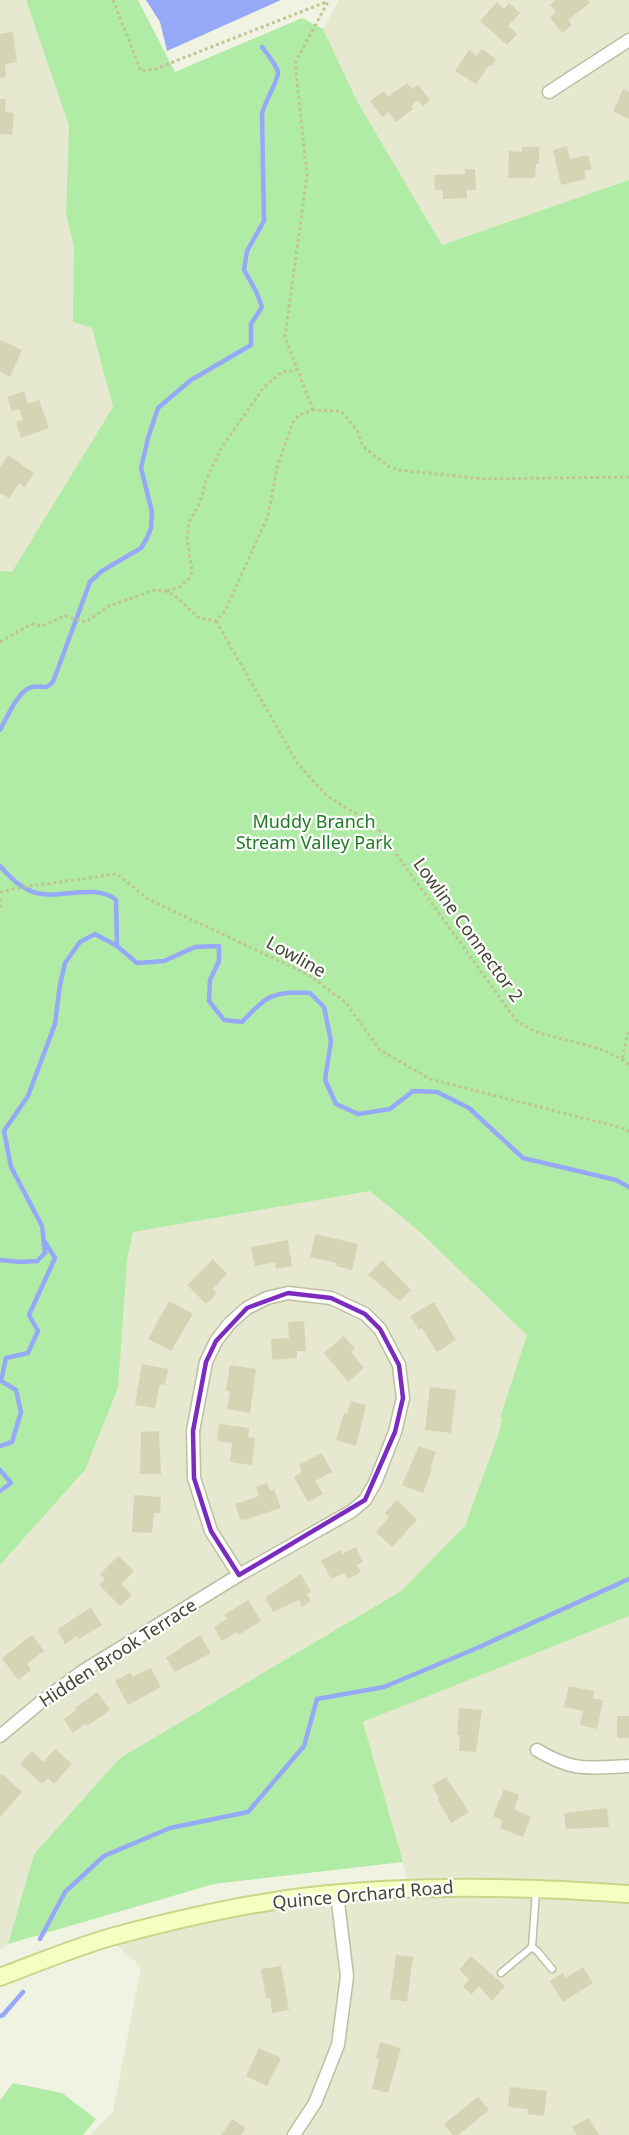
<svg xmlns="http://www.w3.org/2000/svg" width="629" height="2135" font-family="'Noto Sans',sans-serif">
<rect width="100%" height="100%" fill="#f1f3e2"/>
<g fill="#e6e8cf">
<polygon points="0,0 26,0 69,126 66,215 113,407 12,573 0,571"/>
<polygon points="339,0 629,0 629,180 442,245 357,101 323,29"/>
<polygon points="370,1191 531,1320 499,1432 465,1526 401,1591 120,1758 34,1854 8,1944 0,1950 0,1565 82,1474 132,1232"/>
<polygon points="629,1616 629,2135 90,2135 113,2112 141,1967 109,1938 161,1924 410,1888 363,1722"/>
</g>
<g fill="#b0eca5">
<polygon points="26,0 138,0 175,72 302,18 323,29 357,101 442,245 629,180 629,1616 363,1722 403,1862 214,1884 8,1944 34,1854 120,1758 401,1591 465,1526 499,1432 502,1419 500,1418 527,1335 419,1231 370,1191 133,1232 127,1260 118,1388 85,1470 0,1565 0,571 12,572 113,407 92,328 73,322 74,247 66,215 69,126"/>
<polygon points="13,2083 62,2093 96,2119 83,2135 0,2135 0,2100"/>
</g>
<polygon fill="#96a9f8" points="146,0 281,0 167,51 160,22"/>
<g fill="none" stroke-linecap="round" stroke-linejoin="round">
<g stroke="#96a9f8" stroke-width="4.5">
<path d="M0,730C6,719 19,689 32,687C37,686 43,687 47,687L53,682L90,582L102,571L141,548L147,538L151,528L152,512L141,468L148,438L158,408L191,380L251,345V324L262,307L256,291L244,270L247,251L264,221L262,114C264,103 279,79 278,72C276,64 267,54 262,47"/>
<path d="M0,866C10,878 25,892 42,894C65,897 97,884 116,900L117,946"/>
<path d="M0,1260L20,1262L37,1261L45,1253L42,1226L11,1167L4,1131L28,1096L55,1024L60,985L65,963L80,942L95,934L117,946L137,963L164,961L195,947L219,946V961L210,980L209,1001L224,1020L242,1022C268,995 272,991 310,993L324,1007L331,1041L325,1080L336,1104L358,1114L390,1109L413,1091L437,1092L469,1108L523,1158L616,1180L629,1187"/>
<polyline points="0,1446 12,1442 21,1412 16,1390 1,1381 6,1358 28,1353 38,1331 29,1315 55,1258 45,1242"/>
<polyline points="0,1470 11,1483 0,1491"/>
<polyline points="40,1939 65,1892 104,1856 170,1828 248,1812 304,1746 317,1699 384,1687 477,1648 629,1579"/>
<polyline points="0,2016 3,2015 23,1992"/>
</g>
</g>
<g fill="#d5d5b6">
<polygon points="556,0 588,0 590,3 568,20 572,25 562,33 550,17 556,12 550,5"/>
<polygon points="497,2 504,9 509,3 520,13 508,26 517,34 507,45 480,21"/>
<polygon points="13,32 17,62 5,64 6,77 0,78 0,34"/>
<polygon points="482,49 496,59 491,67 489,65 476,84 455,71 469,50 477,56"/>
<polygon points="407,83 412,89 418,85 430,100 423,106 418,100 411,106 413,109 396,122 389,112 382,117 370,101 384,91 388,97"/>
<polygon points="623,89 629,92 629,119 613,111"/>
<polygon points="0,99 6,99 5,112 14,113 12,135 0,134"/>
<polygon points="567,146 570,159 588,155 592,169 584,171 586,179 561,185 553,150"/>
<polygon points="522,147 539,147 539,164 536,164 535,178 508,178 509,151 522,152"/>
<polygon points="465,169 475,169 476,190 467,190 467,198 443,199 443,190 435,190 434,175 465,174"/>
<polygon points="0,340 22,350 10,377 0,372"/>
<polygon points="24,391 28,404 39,400 49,428 21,438 16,422 23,420 19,409 12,411 7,397"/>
<polygon points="8,455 34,473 25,487 19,483 9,498 0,493 0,467"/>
<polygon points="315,1234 358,1244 352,1270 336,1266 337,1263 310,1257"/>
<polygon points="288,1240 292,1266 276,1269 275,1262 255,1266 251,1247"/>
<polygon points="213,1259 227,1274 213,1289 217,1293 206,1304 187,1285"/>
<polygon points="382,1260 411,1290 400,1301 368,1275"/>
<polygon points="169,1301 193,1314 171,1351 148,1339"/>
<polygon points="434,1302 456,1340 437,1352 422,1328 419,1330 410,1316"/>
<polygon points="304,1321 306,1351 297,1351 297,1358 272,1360 271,1339 289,1338 288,1322"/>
<polygon points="344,1336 355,1349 351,1352 364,1368 348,1382 324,1353"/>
<polygon points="142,1364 168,1369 165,1385 160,1384 155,1408 135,1405"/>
<polygon points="230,1365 256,1369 250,1413 227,1409 230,1391 226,1391"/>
<polygon points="430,1387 456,1390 451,1433 425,1430"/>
<polygon points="351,1401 366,1405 356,1446 336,1440 344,1413 347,1414"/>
<polygon points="219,1424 249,1428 248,1437 255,1438 252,1465 230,1462 232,1443 217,1441"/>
<polygon points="159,1431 161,1474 140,1474 141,1432"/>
<polygon points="419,1446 436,1452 430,1468 432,1469 423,1493 402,1485"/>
<polygon points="322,1453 332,1472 315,1481 323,1494 308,1502 294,1477 302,1472 299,1465"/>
<polygon points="267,1483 270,1491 274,1489 281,1508 241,1521 235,1504 259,1496 256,1487"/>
<polygon points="134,1495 161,1497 160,1513 154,1513 152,1533 132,1532"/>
<polygon points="397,1500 417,1520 392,1547 376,1532 389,1517 385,1513"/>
<polygon points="356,1547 363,1562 357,1565 361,1572 348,1579 344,1573 331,1579 321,1560 341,1550 342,1554"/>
<polygon points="118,1556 134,1571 121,1584 132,1595 120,1606 99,1585 105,1579 100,1574"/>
<polygon points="301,1574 311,1592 307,1594 311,1601 302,1607 299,1600 273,1612 265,1598"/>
<polygon points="248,1600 261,1621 238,1635 237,1632 222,1641 214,1627 227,1619 224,1615"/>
<polygon points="91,1607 102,1625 79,1639 77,1636 65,1644 57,1630"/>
<polygon points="32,1635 44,1651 27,1664 31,1670 18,1680 2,1658"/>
<polygon points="200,1635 211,1653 175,1672 166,1658"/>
<polygon points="151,1668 161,1687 128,1705 115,1681 130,1673 133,1677"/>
<polygon points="569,1686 594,1691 593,1698 603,1700 597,1729 580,1725 583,1711 564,1707"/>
<polygon points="97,1692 110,1710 87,1726 85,1724 73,1733 64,1719 77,1710 75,1708"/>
<polygon points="459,1708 482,1710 476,1752 459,1751 460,1735 457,1735"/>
<rect x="617" y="1716" width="12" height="22"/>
<polygon points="55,1749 72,1764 54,1784 48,1778 42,1784 20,1764 32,1751 43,1762"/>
<polygon points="2,1774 22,1792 0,1817 0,1776"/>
<polygon points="446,1777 469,1812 451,1823 437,1799 439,1798 432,1785"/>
<polygon points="504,1789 519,1795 514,1809 531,1817 523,1837 500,1828 503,1821 493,1816"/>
<polygon points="607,1808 609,1827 566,1829 564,1813"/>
<polygon points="396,1955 413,1957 407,2002 390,1999"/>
<polygon points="471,1956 505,1986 492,2001 479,1986 472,1994 463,1987 469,1979 459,1970"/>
<polygon points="281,1966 289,2010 272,2013 270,1998 266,1999 261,1969"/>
<polygon points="583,1967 593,1983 563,2002 550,1981 563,1973 566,1978"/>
<polygon points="380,2042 401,2048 388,2093 372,2089 379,2059 376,2058"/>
<polygon points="259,2048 281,2058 267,2086 246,2076"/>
<polygon points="510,2087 547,2091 544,2116 527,2114 528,2109 508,2107"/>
<polygon points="478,2097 489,2110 458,2135 453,2135 444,2124"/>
<polygon points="589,2118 599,2135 577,2135 572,2127"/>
<polygon points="232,2119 246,2128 241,2135 221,2135"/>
</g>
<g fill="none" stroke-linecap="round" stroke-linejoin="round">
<defs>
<g id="lane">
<polyline points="536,1891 532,1947 538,1952 552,1969"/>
<polyline points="501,1973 532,1947"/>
</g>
<g id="street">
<polyline points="549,92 629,40"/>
<polygon points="288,1293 331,1298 365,1314 380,1329 399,1365 403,1398 395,1432 375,1483 365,1500 352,1511 239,1575 211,1531 194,1478 193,1431 206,1362 216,1341 230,1323 247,1308 267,1298"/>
<polyline points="0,1736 42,1701 83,1671 239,1575"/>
<path d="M537,1750C573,1772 589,1768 629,1766"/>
<polyline points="294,2135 315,2103 338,2045 347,1976 337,1894"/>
</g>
<path id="secondary" d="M0,1977C37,1963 73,1948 111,1937C174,1920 238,1905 302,1897C411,1884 520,1886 629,1894"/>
</defs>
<use href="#lane" stroke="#bdbfa4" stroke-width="9"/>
<use href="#street" stroke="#bdbfa4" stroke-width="15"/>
<use href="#secondary" stroke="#cbd58a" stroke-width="20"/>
<g stroke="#c0c393" stroke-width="3" stroke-dasharray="3 3" stroke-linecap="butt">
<polyline points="113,0 141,71 155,69 326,2"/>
<polyline points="313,410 285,337 307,175 295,63 329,0"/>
<polyline points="167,591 181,586 189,579 192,571 187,539 189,522 200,503 206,480 222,447 264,387 282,372 297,370"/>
<path d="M216,621L298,764L327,796L376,826L516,1020C523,1024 529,1029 537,1032C565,1042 607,1045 629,1065"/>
<polyline points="0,642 31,624 42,626 65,616 86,622 109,606 155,590 165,591 174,595 199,618 216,621 225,611 268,516 277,468 292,424 299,415 313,410 339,411 345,415 358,432 361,442 366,449 388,466 399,470 485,479 629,477"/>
<polyline points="0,892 23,887 117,874 148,899 309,975 346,1003 380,1050 430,1079 626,1129 629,1132"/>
<polyline points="0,899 0,909"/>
<polyline points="622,1058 629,1029"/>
</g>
<use href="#lane" stroke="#fff" stroke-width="6"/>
<use href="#street" stroke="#fff" stroke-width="12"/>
<use href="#secondary" stroke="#f5ffc0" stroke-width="16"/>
</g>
<path fill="none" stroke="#7b2cbf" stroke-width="4.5" stroke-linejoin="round" d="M288,1293L331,1298L365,1314L380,1329L399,1365L403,1398L395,1432L365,1500L239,1575L211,1531L194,1478L193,1431L206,1362L216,1341L247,1308Z"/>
<g text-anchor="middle" stroke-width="4.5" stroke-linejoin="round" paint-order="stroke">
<g font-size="18" fill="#207c22" stroke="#fff">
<text x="314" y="828">Muddy Branch<tspan x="314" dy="21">Stream Valley Park</tspan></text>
</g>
<g font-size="18" fill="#454532" stroke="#fff">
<text transform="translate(468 930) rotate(54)" y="6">Lowline Connector 2</text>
<text transform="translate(296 957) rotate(29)" y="6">Lowline</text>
<text transform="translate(118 1653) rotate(-33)" y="6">Hidden Brook Terrace</text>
<text transform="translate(363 1895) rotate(-5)" y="6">Quince Orchard Road</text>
</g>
</g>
</svg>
